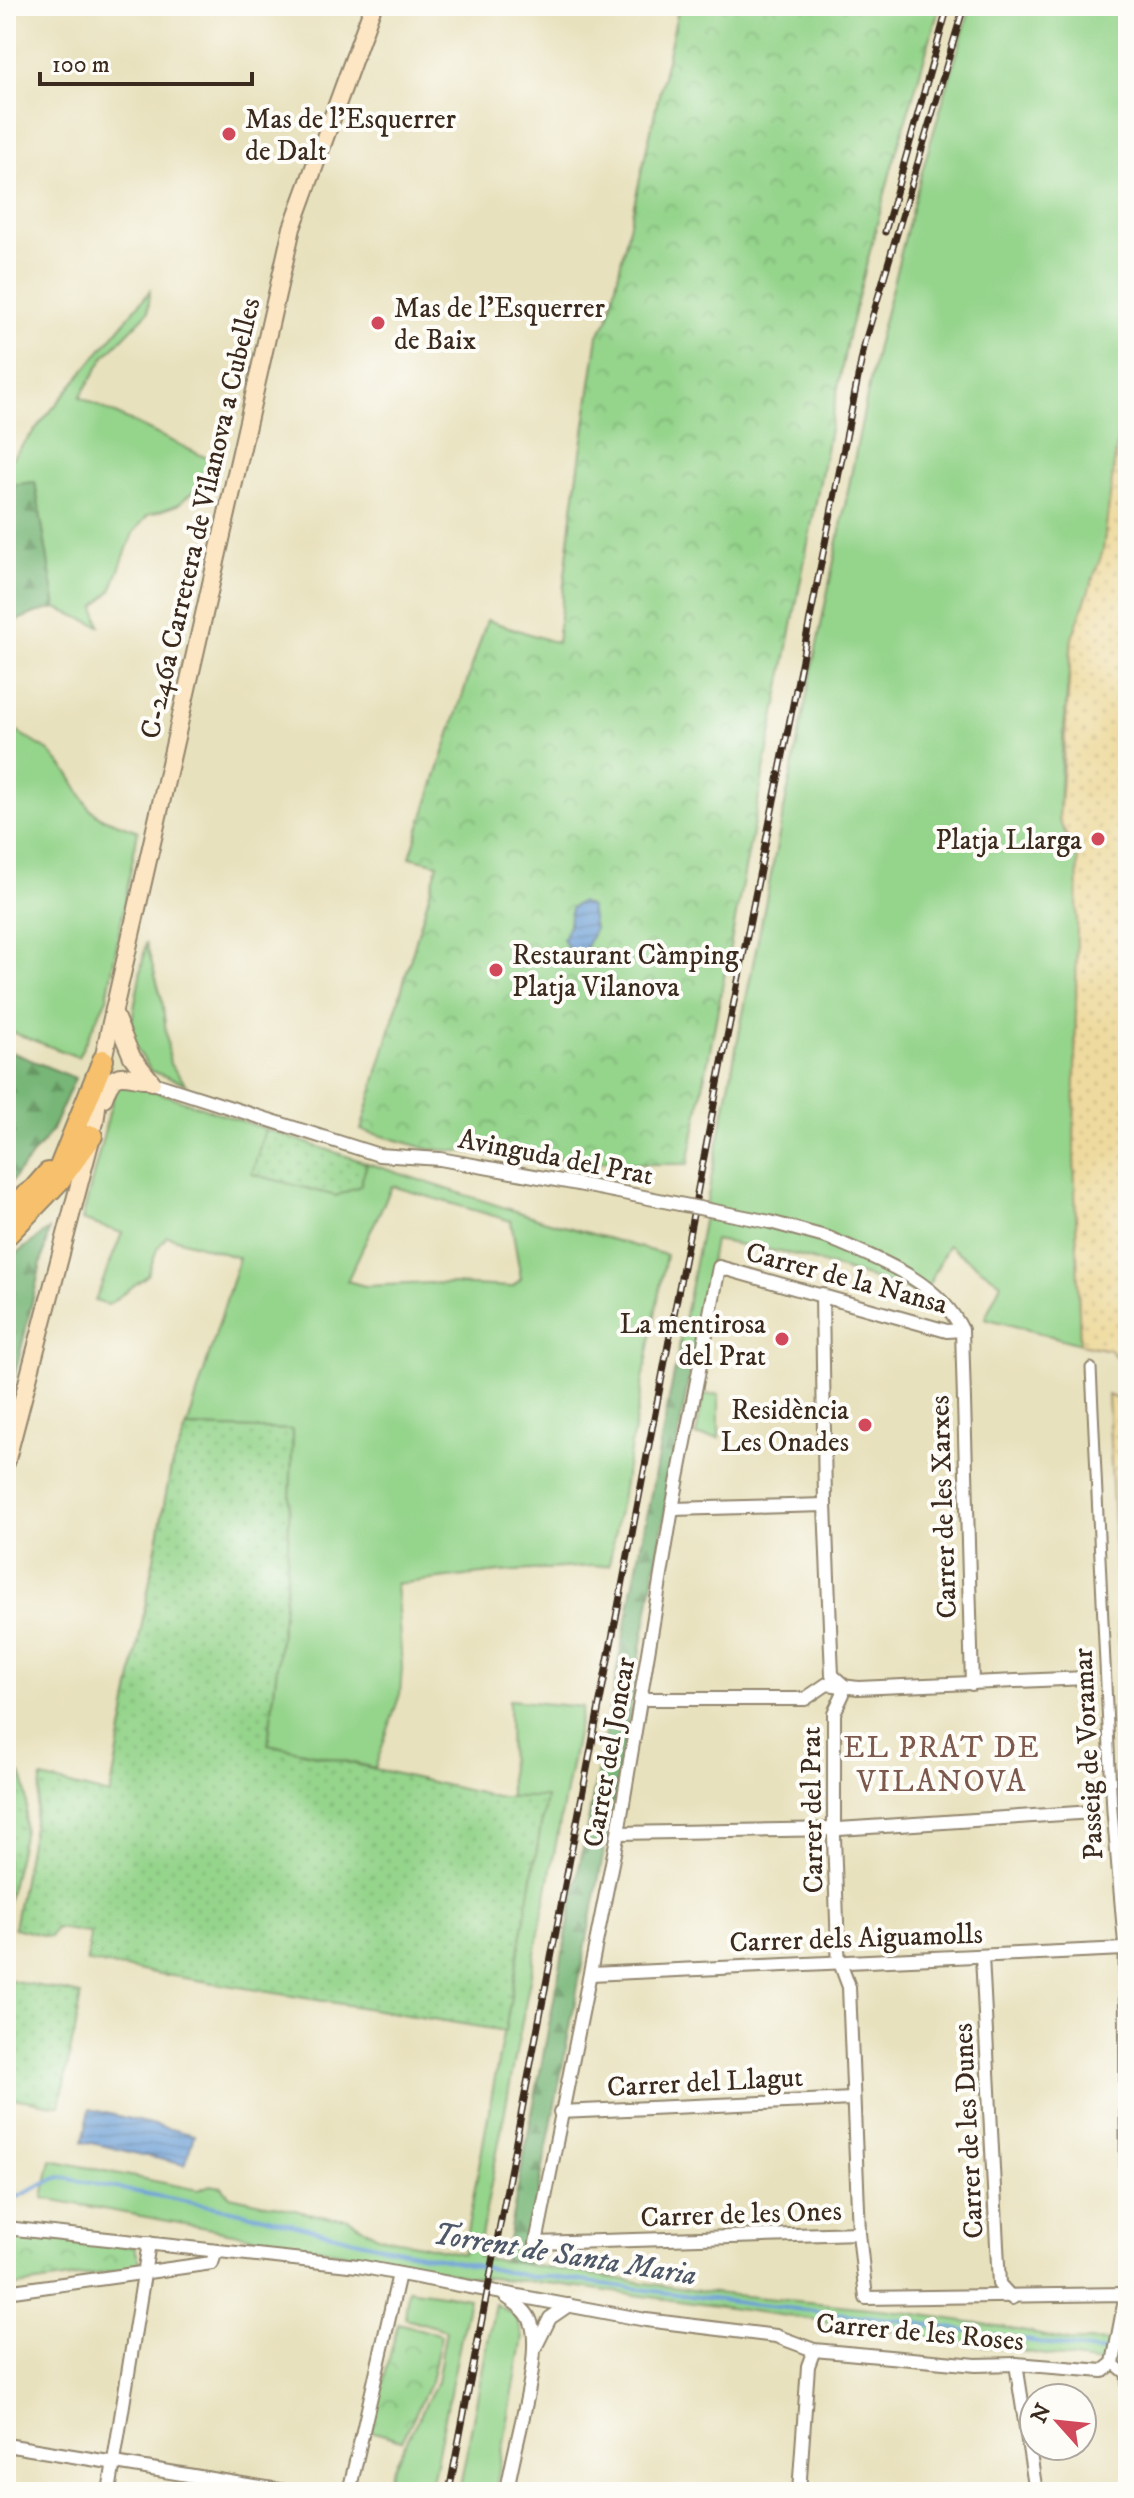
<svg xmlns="http://www.w3.org/2000/svg" width="1134" height="2498" font-family="'IM FELL DW Pica',serif">
<defs>
<pattern id="forest-firs" width="22" height="20" patternUnits="userSpaceOnUse" patternTransform="scale(2)"><rect width="22" height="20" fill="#77b677"/><path d="M5 1l3.5 6h-7zM16 11l3.5 6h-7z" fill="#639461"/></pattern>
<pattern id="sand-dots" width="8" height="8" patternUnits="userSpaceOnUse" patternTransform="scale(2)"><rect width="8" height="8" fill="#eeda9e"/><path d="M2 2h.1M6 6h.1" fill="none" stroke="#cdbb88" stroke-width="1.8" stroke-linecap="round"/></pattern>
<pattern id="park-crowns" width="20" height="18" patternUnits="userSpaceOnUse" patternTransform="scale(2)"><rect width="20" height="18" fill="#94d48b"/><path d="M2 6a3 3 0 1 1 6 0M12 15a3 3 0 1 1 6 0" fill="none" stroke="#80b678"/></pattern>
<pattern id="garden-dots" width="8" height="8" patternUnits="userSpaceOnUse" patternTransform="scale(2)"><rect width="8" height="8" fill="#94d48b"/><path d="M2 2h.1M6 6h.1" fill="none" stroke="#80b678" stroke-width="1.8" stroke-linecap="round"/></pattern>
<pattern id="water-rules" width="6" height="5" patternUnits="userSpaceOnUse" patternTransform="scale(2)"><rect width="6" height="5" fill="#6a9ed6"/><path d="M0 2.5h6" fill="none" stroke="#5881ad"/></pattern>
</defs>
<rect width="100%" height="100%" fill="#fdfcf7"/>
<filter id="ink" filterUnits="userSpaceOnUse"><feTurbulence type="fractalNoise" baseFrequency=".0125" numOctaves="2"/><feDisplacementMap in="SourceGraphic" scale="16" xChannelSelector="R" yChannelSelector="G"/><feConvolveMatrix kernelMatrix="1 2 1 2 8 2 1 2 1" color-interpolation-filters="sRGB"/></filter>
<filter id="wash" filterUnits="userSpaceOnUse"><feTurbulence type="fractalNoise" baseFrequency=".006" numOctaves="4" result="noise"/><feDisplacementMap in="SourceGraphic" scale="32" xChannelSelector="R" yChannelSelector="G"/><feGaussianBlur stdDeviation="1.8" result="paint"/><feColorMatrix in="noise" values="0 0 0 0 0 0 0 0 0 0 0 0 0 0 0 0 0 1.4 0 .05"/><feComposite in="paint" operator="in"/></filter>
<g filter="url(#wash)">
<rect width="100%" height="100%" fill="#e8e1bd"/>
<g fill="#94d48b" stroke="#687f54" stroke-width="2" fill-rule="evenodd">
<polygon points="971,6 1128,6 1128,311 1119,427 1103,551 1072,638 1061,762 1059,820 1078,859 1074,1152 1080,1344 985,1318 1001,1283 948,1245 924,1295 797,1255 714,1240 694,1349 679,1347 736,1049 877,346 920,178"/>
<polygon points="150,291 148,312 105,356 80,397 209,459 203,484 177,505 148,515 133,533 111,591 95,607 100,626 56,608 35,483 6,485 6,465"/>
<polygon points="6,725 49,751 70,775 89,808 100,817 138,831 107,998 78,1057 6,1030"/>
<polygon points="146,942 162,1000 170,1064 186,1084 151,1071 129,1037"/>
<path d="M117,1081L134,1084L265,1129L253,1173L360,1186L367,1163L543,1220L666,1255L609,1565L500,1572L396,1584L402,1667L400,1694L375,1768L268,1744L286,1586L293,1430L187,1427L239,1258L167,1236L157,1249L148,1275L108,1305L95,1301L122,1233L82,1220ZM392,1186L511,1221L521,1279L512,1287L430,1283L365,1286L347,1281Z"/>
<polygon points="719,1394 719,1438 696,1436 703,1395"/>
<polygon points="509,1700 582,1707 477,2257 704,2292 890,2310 1003,2327 1068,2341 1128,2342 1128,2361 1107,2364 808,2319 557,2284 467,2276 43,2198 51,2160 198,2190 210,2185 222,2187 230,2196 331,2218 346,2218 378,2236 463,2254 546,1797 510,1797"/>
<polygon points="408,2289 469,2298 430,2492 380,2492 437,2382 446,2330 405,2318"/>
<polygon points="495,2304 515,2315 523,2337 495,2492 459,2492"/>
</g>
<g fill="url(#forest-firs)" stroke="#59704a" stroke-width="2">
<polygon points="35,482 56,608 35,613 6,625 6,485"/>
<polygon points="6,1050 75,1078 51,1132 6,1188"/>
<polygon points="49,1230 6,1413 6,1261"/>
<polygon points="679,1347 694,1349 620,1768 542,2172 528,2264 504,2260"/>
</g>
<g fill="url(#sand-dots)" stroke="#94825e" stroke-width="2">
<polygon points="1128,311 1128,1370 1110,1350 1080,1344 1074,1152 1078,859 1059,820 1072,638 1103,551 1119,427"/>
<polygon points="1128,1377 1128,1842 1108,1395 1119,1400"/>
</g>
<g fill="url(#park-crowns)" stroke="#687f54" stroke-width="2">
<polygon points="679,6 940,6 891,170 848,336 688,1164 642,1164 429,1149 361,1130 438,864 410,857 487,620 557,643 573,508 598,335 608,320"/>
<polygon points="6,2234 134,2247 140,2261 137,2268 10,2287 6,2286"/>
<polygon points="398,2323 441,2335 431,2382 402,2440 371,2431"/>
</g>
<g fill="url(#garden-dots)" stroke="#687f54" stroke-width="2">
<polygon points="265,1129 367,1163 360,1186 336,1196 252,1174"/>
<polygon points="187,1427 293,1430 286,1586 268,1744 496,1797 546,1797 505,2031 87,1962 90,1933 56,1928 50,1937 14,1928 42,1778 110,1795 171,1467"/>
<path d="M6,1768L21,1774C37,1804 13,1874 6,1908Z"/>
<polygon points="6,1979 81,1995 60,2106 6,2097"/>
</g>
<g fill="url(#water-rules)" stroke="#52647a" stroke-width="2">
<polygon points="580,902 590,907 594,930 585,949 585,961 576,966 569,961 569,950 563,939 569,924 571,908"/>
<polygon points="90,2109 194,2135 185,2165 83,2141"/>
</g>
<g fill="none" stroke-linecap="round" stroke-linejoin="round">
<polyline stroke="#6a9ed6" stroke-width="4" points="6,2202 59,2177 256,2215 371,2244 531,2277 552,2277 749,2304 898,2320 1095,2351 1128,2352"/>
</g>
</g>
<g filter="url(#ink)">
<g fill="none" stroke-linecap="round" stroke-linejoin="round">
<defs>
<g id="pedestrian">
<polyline points="1091,1368 1112,1811 1124,1949 1126,2294"/>
<polyline points="1113,2363 1126,2374 1128,2404"/>
</g>
<g id="minor">
<polyline points="153,1083 379,1155 440,1159 578,1184"/>
<path d="M829,1238C877,1259 938,1280 962,1330L972,1684"/>
<polyline points="822,1294 825,1505 832,1675 843,1685"/>
<polyline points="672,1509 825,1505"/>
<polyline points="643,1699 805,1699 827,1684 858,1688 1086,1678"/>
<polyline points="618,1833 839,1829 1093,1812"/>
<polyline points="982,1956 999,2284 1012,2298"/>
<polyline points="591,1974 1124,1949"/>
<polyline points="560,2112 852,2099"/>
<polyline points="6,2228 358,2266 646,2320 776,2336 814,2350 976,2365 1016,2364 1103,2371 1113,2363 1126,2294 866,2298 859,2233 849,1987 839,1960 838,1949 834,1837 834,1713 843,1694 843,1685"/>
<polyline points="859,2233 536,2243 618,1833 672,1509 719,1267 947,1331 962,1330"/>
<polyline points="6,2292 212,2263 216,2251"/>
<path d="M505,2296C515,2303 527,2310 531,2322C544,2356 512,2451 507,2492"/>
<polyline points="536,2346 550,2318 569,2305"/>
<polyline points="1016,2364 1036,2492"/>
<polyline points="6,2445 291,2492"/>
<polyline points="109,2492 149,2243"/>
<polyline points="349,2492 399,2274"/>
<polyline points="799,2492 808,2366 814,2350"/>
</g>
<g id="secondary">
<polyline points="114,1014 132,1057 152,1082"/>
<path d="M104,1098C114,1070 118,1075 144,1079"/>
<polyline points="95,1123 103,1060 110,1027 292,228 373,6"/>
<polyline points="6,1463 90,1143"/>
</g>
<g id="trunk">
<polyline points="51,1189 103,1060"/>
<polyline points="6,1210 34,1189 48,1173"/>
<polyline points="6,1236 59,1181 92,1136"/>
</g>
</defs>
<use href="#pedestrian" stroke="#92866e" stroke-width="13"/>
<use href="#minor" stroke="#92866e" stroke-width="16"/>
<use href="#secondary" stroke="#92866e" stroke-width="20"/>
<use href="#trunk" stroke="#92866e" stroke-width="24"/>
<use href="#pedestrian" stroke="#fff" stroke-width="9"/>
<use href="#minor" stroke="#fff" stroke-width="12"/>
<use href="#secondary" stroke="#fce6c4" stroke-width="16"/>
<use href="#trunk" stroke="#f7c06c" stroke-width="20"/>
<defs>
<g id="rail">
<polyline points="885,232 948,6"/>
<polyline points="449,2492 725,1047 865,342 964,6"/>
</g>
</defs>
<use href="#rail" stroke="#3b2a1e" stroke-width="7"/>
<use href="#rail" stroke="#fdfcf7" stroke-width="4" stroke-dasharray="12" stroke-linecap="butt"/>
<defs>
<polyline id="minor-bridge" points="578,1184 770,1222 829,1238"/>
</defs>
<use href="#minor-bridge" stroke="#92866e" stroke-width="16" stroke-linecap="butt"/>
<use href="#minor-bridge" stroke="#fff" stroke-width="12"/>
</g>
</g>
<g fill="#d1495b" stroke="#fdfcf7" stroke-width="3">
<circle cx="229" cy="134" r="8"/>
<circle cx="378" cy="323" r="8"/>
<circle cx="1098" cy="839" r="8"/>
<circle cx="496" cy="970" r="8"/>
<circle cx="782" cy="1339" r="8"/>
<circle cx="865" cy="1425" r="8"/>
</g>
<g text-anchor="middle" stroke-width="8" stroke-linejoin="round" paint-order="stroke">
<g font-size="28" fill="#3b2a1e" stroke="#fdfcf7" text-anchor="start">
<text x="245" y="128">Mas de l'Esquerrer<tspan x="245" dy="32">de Dalt</tspan></text>
<text x="394" y="317">Mas de l'Esquerrer<tspan x="394" dy="32">de Baix</tspan></text>
<text x="1082" y="849" text-anchor="end">Platja Llarga</text>
<text x="512" y="964">Restaurant Càmping<tspan x="512" dy="32">Platja Vilanova</tspan></text>
<text x="766" y="1333" text-anchor="end">La mentirosa<tspan x="766" dy="32">del Prat</tspan></text>
<text x="849" y="1419" text-anchor="end">Residència<tspan x="849" dy="32">Les Onades</tspan></text>
</g>
<g font-size="28" fill="#3b2a1e" stroke="#fdfcf7">
<text transform="translate(199 518) rotate(-77)" y="10">C-246a Carretera de Vilanova a Cubelles</text>
<text transform="translate(556 1156) rotate(11)" y="10">Avinguda del Prat</text>
<text transform="translate(847 1277) rotate(15)" y="10">Carrer de la Nansa</text>
<text transform="translate(942 1507) rotate(-92)" y="10">Carrer de les Xarxes</text>
<text transform="translate(608 1752) rotate(-80)" y="10">Carrer del Joncar</text>
<text transform="translate(1087 1754) rotate(-93)" y="10">Passeig de Voramar</text>
<text transform="translate(811 1810) rotate(-91)" y="10">Carrer del Prat</text>
<text transform="translate(856 1937) rotate(-2)" y="10">Carrer dels Aiguamolls</text>
<text transform="translate(705 2081) rotate(-3)" y="10">Carrer del Llagut</text>
<text transform="translate(967 2131) rotate(-93)" y="10">Carrer de les Dunes</text>
<text transform="translate(741 2213) rotate(-2)" y="10">Carrer de les Ones</text>
<text transform="translate(920 2331) rotate(5)" y="10">Carrer de les Roses</text>
</g>
<g font-size="30" letter-spacing="2" fill="#7c584d" stroke="#fdfcf7">
<text x="942" y="1757">EL PRAT DE<tspan x="942" dy="34">VILANOVA</tspan></text>
</g>
<g font-size="30" font-style="italic" fill="#4e5868" stroke="#fdfcf7">
<text transform="translate(565 2254) rotate(9)" y="10">Torrent de Santa Maria</text>
</g>
</g>
<rect width="1134" height="2498" fill="none" stroke="#fdfcf7" stroke-width="32"/>
<g transform="translate(1058 2422) rotate(297)"><circle r="38" fill="#fdfcf7" stroke="#afa8a0" stroke-width="2"/>
<path d="M0-6L14 30L0 20L-14 30Z" fill="#d1495b"/>
<text y="-12" font-size="22" font-weight="bold" text-anchor="middle" fill="#3b2a1e">N</text>
</g>
<path d="M40 72v12h212v-12" fill="none" stroke="#3b2a1e" stroke-width="4"/>
<text x="52" y="72" font-size="24" fill="#3b2a1e" stroke="#fdfcf7" stroke-width="6" paint-order="stroke">100 m</text>
</svg>
